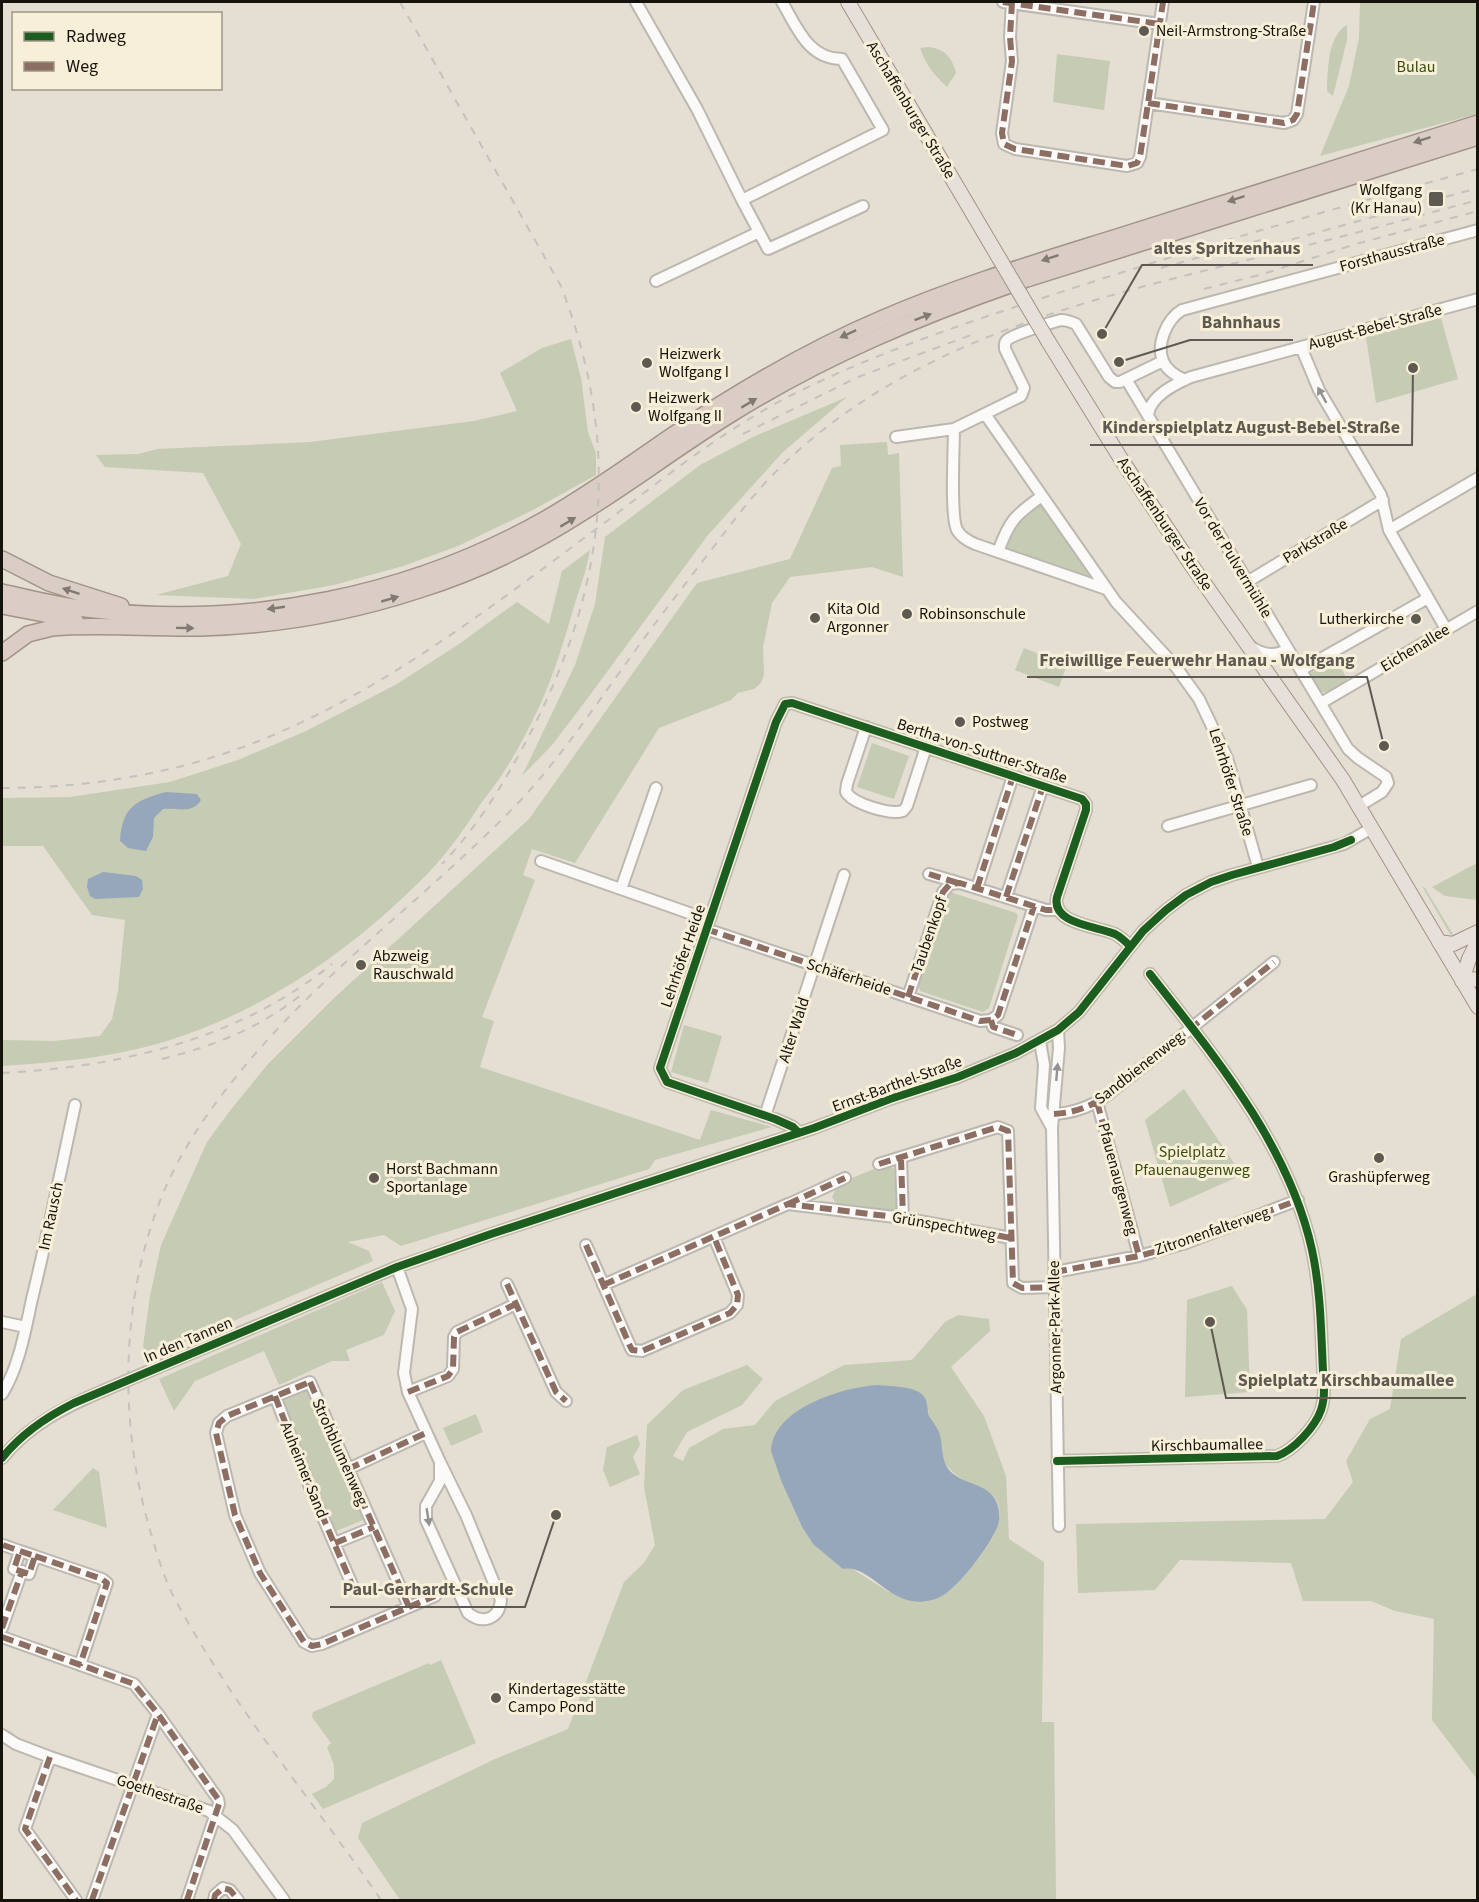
<svg xmlns="http://www.w3.org/2000/svg" width="1479" height="1902" viewBox="0 0 1479 1902" font-family="'Source Sans 3',sans-serif">
	<rect width="100%" height="100%" fill="#e4ded3"/>
	<!-- green -->
	<path fill="#c6cbb4" fill-rule="evenodd" d="M1360,2h117v112l-157,42 29,-70 10,-48z
		M1347,25v15l-14,56 -6,-5c1,-20 0,-55 20,-66z
		M928,47c17,2 24,10 28,26l-9,14c-13,-12 -21,-22 -27,-39z
		M1057,54l53,7 -6,49 -51,-8z
		M1441,318l17,61 -82,24 -10,-66z
		M571,339l10,39 7,54 8,21v22l-63,35 -75,36 -55,20 -69,19 -80,14 -98,-4 72,-19 13,-32 -38,-71 -98,-6 -9,-12 42,-1 19,-5 153,-7 164,-21 43,-10 -17,-38 42,-25z
		M847,397l-65,56 -74,82 -127,172 -29,38 -30,31 53,-111 20,-61 10,-67 95,-72 55,-29z
		M887,442l1,13 11,-2 4,124 -31,-10 -82,10 -18,26 -9,44 1,28 -3,8 -7,6 -16,4 -7,7 -72,28 -84,135 -43,-14 -9,26 12,5 -53,137 12,4 -14,46 220,73 11,-30 61,17 -117,33 -6,9 -248,77 -17,-11 -36,7 21,9 4,10 -224,96 -6,-11 7,-50 11,-51 46,-103 22,-30 39,-48 65,-65 196,-180 168,-236 93,-24 42,-91 9,-2 -1,-21z
		M1036,504h6l50,71 -1,2 -85,-28c-2,-19 17,-33 30,-45z
		M590,550c-3,18 -9,35 -15,53 -10,34 -20,69 -35,102 -11,23 -23,47 -37,68 -6,10 -14,19 -21,29 -16,24 -32,48 -52,69 -74,76 -161,138 -263,170 -56,17 -108,21 -165,25v-26l52,1 46,-5 12,-17 6,-28 7,-71 -33,-5 -49,-69h-41v-48l68,-1 100,-15 68,-22 68,-29 91,-47 62,-40 58,-42 32,22 13,-53z
		M1024,648l43,17 -8,22 -44,-17z
		M1335,659l13,21 -21,12h-8l-10,-18z
		M872,743l37,13 -15,43 -37,-12z
		M1477,863v37l-32,-4 -13,-9z
		M1422,886l3,2 29,48 -4,-2z
		M950,892l66,21 2,3 -29,92 -6,4 -63,-21 -2,-7z
		M684,1025l38,11 -14,47 -37,-11z
		M1184,1089l58,86 -72,32 -25,-87z
		M884,1165l13,5v41l-3,2 -56,-7 -6,-9 7,-14z
		M382,1282l13,29 -11,24 -38,15 4,11h-18l-53,24 -15,-34 -69,30 -21,30 -15,-32z
		M1232,1286l15,24 3,82 -65,5 2,-97z
		M1477,1294v485l-45,-59 2,-101 -39,-8 -24,-10h-68l-12,-38 -111,-3 -25,30 -77,3 -2,-69 249,-5 28,-37 -7,-21 24,-42 20,-10 11,-70z
		M958,1315l31,4 1,12 -39,36 33,49 22,60 3,63 35,23 -2,160h12l2,178h-656l-42,-62 4,-15 133,-64 73,-30 56,-147 19,-18 12,-19 -11,-58 3,-62 36,-35 64,-25 16,14 -21,26 -55,27 -14,24 10,5 6,-13 34,-19 32,-4 20,-24 69,-36 68,-5 33,-38zM878,1385l39,6 10,11v6l17,54c9,14 23,19 37,27 3,2 9,4 12,7 26,29 -32,84 -53,101l-51,-5 -76,-48 -11,-17 -20,-44z
		M310,1385l56,134 -30,12 -56,-133z
		M476,1414l7,18 -32,14 -8,-18z
		M637,1435l3,10 -7,12 7,17 -30,13 -7,-17 4,-23z
		M93,1468l6,4 8,56 -54,-18z
		M441,1660l35,83 -153,66 -11,-15 14,-7 8,-8v-14l-7,-18 4,-4 -19,-26 1,-5 116,-49 1,2z"/>
	<!-- water -->
	<path fill="#97a7bb" d="M166,792l31,2 4,6c-9,15 -24,7 -38,9l-9,9 -1,19 -7,14 -18,-3 -8,-7c2,-33 15,-41 46,-49z
		M103,872l33,4 6,4 1,9 -4,8 -44,2 -5,-3 -3,-9 1,-8z
		M878,1385c13,2 40,0 47,13 3,5 2,12 4,18 4,6 9,12 11,19 3,12 1,25 9,35 12,13 32,13 43,25 7,8 9,21 6,30 -6,19 -42,66 -60,73 -46,18 -65,-35 -95,-29l-30,-25 -11,-17 -20,-44 -11,-32c2,-43 72,-64 107,-66z"/>
	<g fill="none" stroke-linecap="round" stroke-linejoin="round">
		<defs>
			<path id="minor" d="M636,2l61,107 45,91
				M1003,2l157,22
				M1012,2l-2,35 2,24 -10,72 2,11 11,5 112,17 10,-3 3,-6 23,-155
				M1148,103l136,20 9,-3 4,-6 17,-112
				M759,232l9,17 95,-43
				M656,281l103,-49 -17,-32 141,-70 -41,-71c-34,0 -45,-32 -60,-57
				M1301,347l18,43 62,105 8,35 57,99
				M1126,379l222,370 10,9 28,19 2,6 -6,9 -23,14
				M1185,380c-9,-4 -18,-9 -22,-19 -7,-17 4,-42 19,-51l296,-80
				M985,414l131,188 60,65 23,32 28,59 31,109
				M1148,415c2,-19 27,-31 43,-38l287,-78
				M954,429c0,19 -4,87 3,101 4,7 11,11 18,14l131,45
				M896,437l58,-8 67,-33 3,-8 -19,-39c0,-4 -1,-6 2,-9 5,-5 48,-19 55,-20 5,0 9,2 14,4l33,53 6,5h5l43,-21
				M1389,530l89,-52
				M998,552c11,-31 17,-37 44,-56
				M1247,582l136,-82
				M1250,646c12,9 25,11 38,3
				M1301,670l127,-72
				M1321,703l157,-92
				M866,727l-19,57 -1,8c7,12 44,23 57,19l4,-5 19,-59
				M1168,826l143,-41
				M541,861l168,59
				M929,874l28,8
				M977,888l36,-112
				M621,889l35,-101
				M1006,897l37,-111
				M706,929l274,92 11,-1 7,-5 36,-109
				M908,997l35,-105 7,-8 10,-1 86,27h11
				M991,1020l2,7 24,8
				M1058,1030l1,18 -7,80 7,398
				M1040,1041l4,24 -3,43 11,20
				M1097,1102l42,154
				M1054,1114c19,-1 36,-7 52,-18l168,-134
				M765,1116l79,-241
				M799,1133l-6,-6 -18,-8 -108,-37 -7,-14 116,-346 9,-18 7,-1 290,96 4,5v6l-29,87c-6,27 40,29 58,37 6,3 10,7 15,12
				M901,1158l2,60
				M879,1164l119,-37 10,4 5,152 9,5 33,-1
				M789,1204l56,-26
				M586,1245l44,101 2,4 10,1 88,-38 7,-8 1,-10 -24,-58
				M397,1267l15,42 -8,64 4,19 32,70 26,53 35,85c-2,19 -18,25 -33,13l-42,-93v-14l14,-25v-19
				M1055,1272l84,-16 47,-13 112,-43
				M507,1284l49,108 10,9
				M603,1285l185,-81 115,14 108,20
				M2,1322l24,5
				M161,1366l236,-99 94,-33 323,-106 76,-29 68,-22 58,-24 42,-23 21,-18 64,-81 23,-21 20,-15 25,-13 21,-7 112,-31 28,-16
				M310,1382l99,225 -87,37 -10,2 -8,-4 -44,-69 -25,-58 -19,-82 3,-10 8,-7z
				M408,1392l40,-16 5,-7 1,-32 3,-5 59,-28
				M2,1394c17,-27 23,-63 30,-95 16,-65 29,-129 43,-194
				M275,1396l34,89 44,102
				M2,1458c28,-34 63,-51 103,-68
				M1057,1461l220,-5c17,-6 38,-29 44,-46 2,-6 3,-13 3,-20 -3,-46 -2,-94 -12,-140 -23,-105 -97,-193 -162,-276
				M348,1469l78,-36
				M335,1543l39,-16
				M3,1545l17,6
				M20,1551l15,5 -6,18 -15,-5z
				M35,1556l67,23 5,4 -27,82
				M409,1607l26,-11
				M2,1628l20,-57
				M2,1637l132,47 24,30 60,85 1,5 -32,96
				M2,1735l14,9 34,13 159,54 24,19 51,70
				M50,1757l-25,72 51,71
				M92,1900l66,-186
				M214,1900l1,-5 8,-7 7,2 8,10"/>
			<path id="major" d="M848,2l151,256
				M1048,341l73,118 71,107 151,214 135,227
				M1439,942l14,2 25,-12
				M1462,981l7,-22 9,-18
				M1462,981l16,-2"/>
			<path id="highway" d="M2,559l47,24 72,23
				M2,592c30,7 62,15 93,18 155,18 317,-15 452,-92 44,-25 85,-55 126,-83 66,-44 135,-85 208,-116 83,-36 170,-61 255,-88 114,-36 228,-72 342,-108
				M2,606l73,14
				M2,653l26,-19 24,-6c49,-4 99,1 148,0 75,-2 149,-15 219,-38 58,-18 113,-45 163,-77 50,-31 96,-66 146,-97 94,-59 194,-101 299,-137l451,-142"/>
		</defs>
		<!-- minor casing -->
		<use href="#minor" stroke="#bdb8af" stroke-width="14"/>
		<!-- major casing -->
		<use href="#major" stroke="#a39387" stroke-width="16"/>
		<!-- highway casing -->
		<use href="#highway" stroke="#a39387" stroke-width="18"/>
		<!-- minor -->
		<use href="#minor" stroke="#fbfaf8" stroke-width="10"/>
		<!-- major -->
		<use href="#major" stroke="#e7dfda" stroke-width="14"/>
		<!-- highway -->
		<use href="#highway" stroke="#d9cdc5" stroke-width="15"/>
		<!-- rail -->
		<path stroke="#c4c2bf" stroke-width="2" stroke-dasharray="8 8" stroke-linecap="butt" d="M400,2l161,284c60,157 47,294 -28,442 -25,49 -53,96 -91,136
			M1261,248l217,-60
			M1161,268l107,-30
			M1204,289l59,-15 93,-30 122,-33
			M743,434l115,-57 113,-42
			M2,788c75,0 153,-11 224,-35 137,-46 254,-138 369,-223 60,-45 120,-94 187,-130 87,-45 180,-76 273,-106 140,-46 281,-86 423,-125
			M162,1059c52,-13 98,-31 140,-65
			M2,1073c117,-6 236,-33 330,-109
			M381,1900c-68,-99 -147,-192 -205,-299 -12,-22 -19,-47 -26,-71 -30,-102 -30,-220 7,-321 19,-54 55,-104 92,-148 81,-96 185,-170 271,-260 40,-43 73,-92 107,-139 24,-34 50,-67 75,-100 21,-27 40,-54 63,-79 144,-154 360,-191 555,-241 53,-13 105,-28 158,-42"/>
		<defs>
			<path id="minor-bridge" d="M105,1390l56,-24"/>
			<path id="major-bridge" d="M999,258l49,83"/>
		</defs>
		<!-- minor-bridge casing -->
		<use href="#minor-bridge" stroke="#bdb8af" stroke-width="14" stroke-linecap="butt"/>
		<!-- major-bridge casing -->
		<use href="#major-bridge" stroke="#a39387" stroke-width="16" stroke-linecap="butt"/>
		<!-- minor-bridge -->
		<use href="#minor-bridge" stroke="#fbfaf8" stroke-width="10"/>
		<!-- major-bridge -->
		<use href="#major-bridge" stroke="#e7dfda" stroke-width="14"/>
		<!-- quiet -->
		<path stroke="#8d6e63" stroke-width="6" stroke-dasharray="12 6" stroke-linecap="butt" d="M1003,2l157,22
			M1012,2l-2,35 2,24 -10,72 2,11 11,5 112,17 10,-3 3,-6 23,-155
			M1148,103l136,20 9,-3 4,-6 17,-112
			M929,874l29,9
			M977,888l36,-112
			M1006,897l37,-111
			M706,929l274,92 11,-1 7,-5 36,-109
			M908,997l35,-105 7,-8 10,-1 86,27h11
			M991,1020l2,7 24,8
			M1097,1102l42,154
			M1054,1114c19,-1 36,-7 52,-18l168,-134
			M901,1158l2,60
			M879,1164l119,-37 10,4 5,152 9,5 33,-1
			M788,1204l57,-26
			M586,1245l44,101 2,4 10,1 88,-38 7,-8 1,-10 -24,-58
			M1055,1272l84,-16 47,-13 112,-43
			M507,1284l49,108 10,9
			M603,1285l185,-81 115,14 108,20
			M310,1382l99,225 -87,37 -10,2 -8,-4 -44,-69 -25,-58 -19,-82 3,-10 8,-7z
			M408,1392l40,-16 5,-7 1,-32 3,-5 59,-28
			M275,1396l34,89 44,102
			M348,1469l78,-36
			M335,1543l39,-16
			M3,1545l17,6
			M20,1551l15,5 -6,18 -15,-5z
			M35,1556l67,23 5,4 -27,82
			M409,1607l26,-11
			M2,1628l20,-57
			M2,1637l132,47 24,30 60,85 1,5 -32,96
			M50,1757l-25,72 51,71
			M92,1900l66,-186
			M214,1900l1,-5 8,-7 7,2 8,10"/>
		<defs>
			<path id="cycleway" d="M799,1133l-6,-6 -18,-8 -108,-37 -7,-14 116,-346 9,-18 7,-1 290,96 4,5v6l-29,87c-6,27 40,29 58,37 6,3 10,7 15,12
				M2,1458c20,-25 44,-41 72,-55l323,-136 94,-33 323,-106 76,-29 68,-22 58,-24 42,-23 21,-18 64,-81 23,-21 20,-15 25,-13 21,-7 102,-28 17,-7
				M1057,1461l220,-5c17,-6 38,-29 44,-46 2,-6 3,-13 3,-20 -3,-46 -2,-94 -12,-140 -23,-105 -97,-193 -162,-276"/>
		</defs>
		<!-- cycleway casing -->
		<use href="#cycleway" stroke="#f8efd9" stroke-width="11"/>
		<!-- cycleway -->
		<use href="#cycleway" stroke="#1b5e20" stroke-width="8"/>
	</g>
	<!-- one-way arrows -->
	<defs><path id="oneway-solid" d="M-6-.8H1V-3.2L6.5 0L1 3.2V.8H-6Z" transform="scale(1.5)"/></defs>
	<g fill="#817972">
		<use href="#oneway-solid" transform="translate(1422 140) rotate(162)"/>
		<use href="#oneway-solid" transform="translate(1236 199) rotate(162)"/>
		<use href="#oneway-solid" transform="translate(1050 258) rotate(162)"/>
		<use href="#oneway-solid" transform="translate(923 317) rotate(-21)"/>
		<use href="#oneway-solid" transform="translate(848 334) rotate(155)"/>
		<use href="#oneway-solid" transform="translate(749 403) rotate(-31)"/>
		<use href="#oneway-solid" transform="translate(568 522) rotate(-31)"/>
		<use href="#oneway-solid" transform="translate(71 591) rotate(-162)"/>
		<use href="#oneway-solid" transform="translate(390 599) rotate(-16)"/>
		<use href="#oneway-solid" transform="translate(276 608) rotate(172)"/>
		<use href="#oneway-solid" transform="translate(185 628) rotate(1)"/>
	</g>
	<g fill="#94928e">
		<use href="#oneway-solid" transform="translate(1322 395) rotate(-119)"/>
		<use href="#oneway-solid" transform="translate(1057 1072) rotate(-85)"/>
		<use href="#oneway-solid" transform="translate(428 1517) rotate(81)"/>
	</g>
	<!-- markers -->
	<g fill="#5e5a52" stroke="#f8efd9" stroke-width="2">
		<circle cx="1144" cy="31" r="6"/>
		<rect x="1428" y="191" width="16" height="16" rx="3"/>
		<circle cx="647" cy="363" r="6"/>
		<circle cx="636" cy="407" r="6"/>
		<circle cx="907" cy="614" r="6"/>
		<circle cx="815" cy="618" r="6"/>
		<circle cx="1416" cy="619" r="6"/>
		<circle cx="960" cy="722" r="6"/>
		<circle cx="361" cy="965" r="6"/>
		<circle cx="1379" cy="1158" r="6"/>
		<circle cx="374" cy="1178" r="6"/>
		<circle cx="496" cy="1698" r="6"/>
	</g>
	<g text-anchor="middle" dominant-baseline="central" stroke-width="6" stroke-linejoin="round" paint-order="stroke">
		<!-- poi labels -->
		<g font-size="16" fill="#16130c" stroke="#f8efd9" text-anchor="start">
			<text x="1156" y="31">Neil-Armstrong-Straße</text>
			<text x="1422" y="190" text-anchor="end">Wolfgang<tspan x="1422" dy="18">(Kr Hanau)</tspan></text>
			<text x="659" y="354">Heizwerk<tspan x="659" dy="18">Wolfgang I</tspan></text>
			<text x="648" y="398">Heizwerk<tspan x="648" dy="18">Wolfgang II</tspan></text>
			<text x="827" y="609">Kita Old<tspan x="827" dy="18">Argonner</tspan></text>
			<text x="919" y="614">Robinsonschule</text>
			<text x="1404" y="619" text-anchor="end">Lutherkirche</text>
			<text x="972" y="722">Postweg</text>
			<text x="373" y="956">Abzweig<tspan x="373" dy="18">Rauschwald</tspan></text>
			<text x="386" y="1169">Horst Bachmann<tspan x="386" dy="18">Sportanlage</tspan></text>
			<text x="1379" y="1177" text-anchor="middle">Grashüpferweg</text>
			<text x="508" y="1689">Kindertagesstätte<tspan x="508" dy="18">Campo Pond</tspan></text>
		</g>
		<!-- park labels -->
		<g font-size="16" fill="#3a4d0f" stroke="#f8efd9">
			<text x="1416" y="67">Bulau</text>
			<text x="1192" y="1152">Spielplatz<tspan x="1192" dy="18">Pfauenaugenweg</tspan></text>
		</g>
		<!-- street labels -->
		<g font-size="16" fill="#16130c" stroke="#f8efd9">
			<text transform="translate(911 110) rotate(59)">Aschaffenburger Straße</text>
			<text transform="translate(1392 253) rotate(-15)">Forsthausstraße</text>
			<text transform="translate(1375 327) rotate(-15)">August-Bebel-Straße</text>
			<text transform="translate(1165 524) rotate(56)">Aschaffenburger Straße</text>
			<text transform="translate(1315 541) rotate(-31)">Parkstraße</text>
			<text transform="translate(1233 558) rotate(59)">Vor der Pulvermühle</text>
			<text transform="translate(1415 648) rotate(-31)">Eichenallee</text>
			<text transform="translate(982 751) rotate(18)">Bertha-von-Suttner-Straße</text>
			<text transform="translate(1231 782) rotate(72)">Lehrhöfer Straße</text>
			<text transform="translate(929 935) rotate(-71)">Taubenkopf</text>
			<text transform="translate(683 956) rotate(-71)">Lehrhöfer Heide</text>
			<text transform="translate(849 977) rotate(18)">Schäferheide</text>
			<text transform="translate(794 1030) rotate(-72)">Alter Wald</text>
			<text transform="translate(1139 1068) rotate(-38)">Sandbienenweg</text>
			<text transform="translate(897 1084) rotate(-20)">Ernst-Barthel-Straße</text>
			<text transform="translate(1118 1179) rotate(75)">Pfauenaugenweg</text>
			<text transform="translate(51 1216) rotate(-78)">Im Rausch</text>
			<text transform="translate(944 1226) rotate(10)">Grünspechtweg</text>
			<text transform="translate(1212 1231) rotate(-19)">Zitronenfalterweg</text>
			<text transform="translate(1055 1327) rotate(-91)">Argonner-Park-Allee</text>
			<text transform="translate(188 1340) rotate(-23)">In den Tannen</text>
			<text transform="translate(1207 1445) rotate(-1)">Kirschbaumallee</text>
			<text transform="translate(340 1452) rotate(66)">Strohblumenweg</text>
			<text transform="translate(304 1470) rotate(68)">Auheimer Sand</text>
			<text transform="translate(160 1794) rotate(19)">Goethestraße</text>
		</g>
	</g>
	<!-- callouts -->
	<path fill="none" stroke="#5e5a52" stroke-width="2" d="M1102 334L1142 265H1313M1119 362L1190 340H1293M1413 368L1412 445H1090M1384 746L1367 677H1027M1210 1322L1226 1398H1466M556 1515L525 1607H330"/>
	<g fill="#5e5a52" stroke="#f8efd9" stroke-width="2">
		<circle cx="1102" cy="334" r="6"/>
		<circle cx="1119" cy="362" r="6"/>
		<circle cx="1413" cy="368" r="6"/>
		<circle cx="1384" cy="746" r="6"/>
		<circle cx="1210" cy="1322" r="6"/>
		<circle cx="556" cy="1515" r="6"/>
	</g>
	<g font-size="18" text-anchor="middle" font-weight="bold" fill="#5e5a52" stroke="#f8efd9" stroke-width="6" stroke-linejoin="round" paint-order="stroke">
		<text x="1227" y="254">altes Spritzenhaus</text>
		<text x="1241" y="328">Bahnhaus</text>
		<text x="1251" y="433">Kinderspielplatz August-Bebel-Straße</text>
		<text x="1197" y="666">Freiwillige Feuerwehr Hanau - Wolfgang</text>
		<text x="1346" y="1386">Spielplatz Kirschbaumallee</text>
		<text x="428" y="1595">Paul-Gerhardt-Schule</text>
	</g>
	<!-- border -->
	<rect width="1479" height="1902" fill="none" stroke="#16130c" stroke-width="6"/>
	<!-- legend -->
	<rect x="12" y="12" width="210" height="78" fill="#f8efd9" stroke="#9e9787" stroke-width="1.5"/>
	<rect x="24" y="32" width="30" height="9" fill="#1b5e20" stroke="#9e9787" stroke-width="1.5"/>
	<text x="66" y="42" font-size="18" fill="#16130c">Radweg</text>
	<rect x="24" y="62" width="30" height="9" fill="#8d6e63" stroke="#9e9787" stroke-width="1.5"/>
	<text x="66" y="72" font-size="18" fill="#16130c">Weg</text>
</svg>
